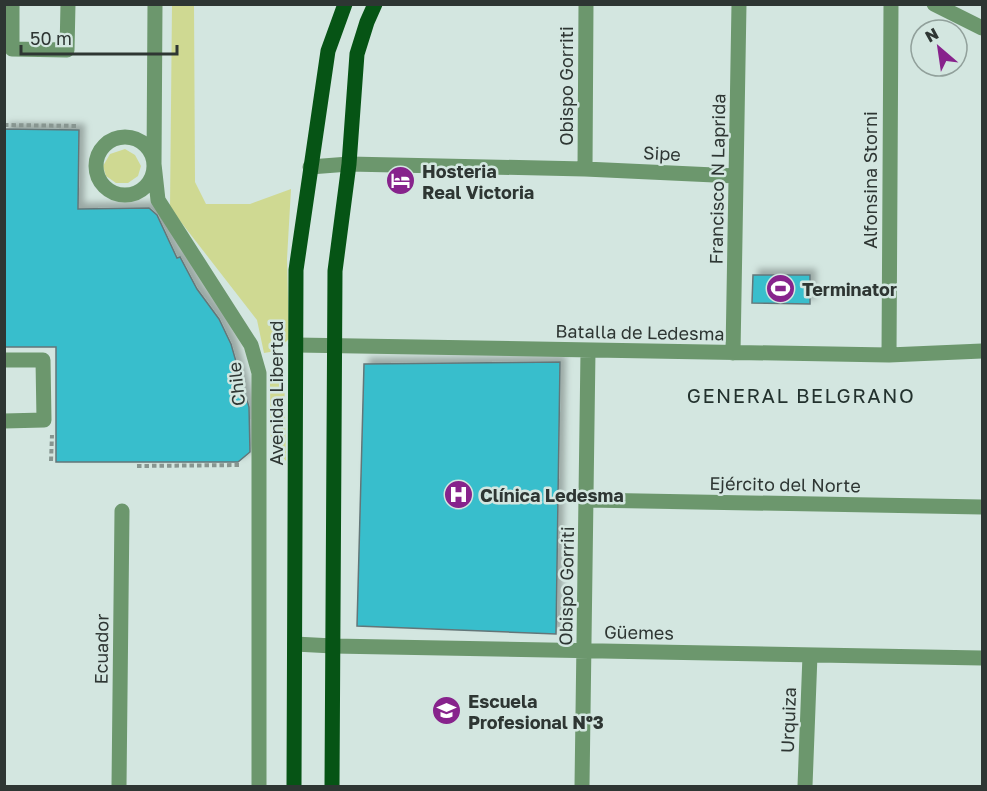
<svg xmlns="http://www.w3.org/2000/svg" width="987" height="791" viewBox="0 0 987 791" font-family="'Golos Text',sans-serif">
	<defs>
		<filter id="shadow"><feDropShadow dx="5.5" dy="-5.5" stdDeviation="3" flood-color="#0004"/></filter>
	</defs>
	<rect width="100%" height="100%" fill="#d3e6e0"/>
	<!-- green -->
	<path fill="#cfd992" d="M172,5h22l1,177 11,22h44l41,-15 -4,70 2,80 -13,12 -12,2 -7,-33 -87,-112z
		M125,149l10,6 6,11 -3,10 -10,7h-12l-10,-7 -3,-10 7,-12z
		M284,369l2,92 -15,-17 -1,-61z"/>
	<!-- building -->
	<path fill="#38becc" stroke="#647678" stroke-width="1.5" filter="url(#shadow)" d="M4,129l75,1 -1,79 71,-1 8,7 20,43 3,-1 17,32 22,30 12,25 18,63 1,45 -12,10h-182v-115h-52z
		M753,275h57v29l-58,-1z
		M560,362l-4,272 -199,-8 7,-262z"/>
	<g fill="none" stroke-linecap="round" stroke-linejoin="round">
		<!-- path -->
		<path stroke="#879590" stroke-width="4" stroke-dasharray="4.5 3" stroke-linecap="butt" d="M4,125l75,1
			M51,461l1,-26
			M137,466l104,-1"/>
		<!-- minor -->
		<path stroke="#6c976d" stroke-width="15" d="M12,4v45l55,1 1,-46
			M155,4l-1,160 4,36 93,145 8,28v413
			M934,4l48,24
			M96 166a29 29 0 1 1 58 0a29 29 0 1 1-58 0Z
			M310,167l39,-3 236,5 151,7
			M585,169l1,-165
			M296,345l593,10 93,-4
			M733,353l6,-349
			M889,355l2,-351
			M4,360h39l1,60 -40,1
			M587,500l395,7
			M295,644l38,2 649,12
			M119,786l3,-275
			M582,786l6,-435
			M805,786l5,-131"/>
		<!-- major -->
		<path stroke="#065415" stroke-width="15" d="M294,786l2,-516 32,-219 17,-47
			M332,786l3,-515 14,-107 8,-110 10,-32 8,-18"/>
	</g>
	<!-- icons -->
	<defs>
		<symbol id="hotel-disc" viewBox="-11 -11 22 22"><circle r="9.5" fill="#87238c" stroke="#d3e6e0"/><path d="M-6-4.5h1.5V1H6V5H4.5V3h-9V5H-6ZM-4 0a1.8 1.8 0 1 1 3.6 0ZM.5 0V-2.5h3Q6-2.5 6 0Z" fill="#fff"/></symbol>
		<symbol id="stadium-disc" viewBox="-11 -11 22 22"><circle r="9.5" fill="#87238c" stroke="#d3e6e0"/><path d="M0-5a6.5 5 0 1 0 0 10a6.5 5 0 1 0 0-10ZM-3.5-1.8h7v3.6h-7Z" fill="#fff"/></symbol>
		<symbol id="hospital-disc" viewBox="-11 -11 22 22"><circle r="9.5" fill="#87238c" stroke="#d3e6e0"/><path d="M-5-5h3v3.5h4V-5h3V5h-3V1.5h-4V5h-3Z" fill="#fff"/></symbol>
		<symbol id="school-disc" viewBox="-11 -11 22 22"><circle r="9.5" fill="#87238c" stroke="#d3e6e0"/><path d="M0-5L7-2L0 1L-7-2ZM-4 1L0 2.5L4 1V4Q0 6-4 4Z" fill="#fff"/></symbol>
	</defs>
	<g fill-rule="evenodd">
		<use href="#hotel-disc" x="384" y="164" width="33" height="33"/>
		<use href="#stadium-disc" x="764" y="272" width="33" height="33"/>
		<use href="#hospital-disc" x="442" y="478" width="33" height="33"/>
		<use href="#school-disc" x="430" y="694" width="33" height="33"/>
	</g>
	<g text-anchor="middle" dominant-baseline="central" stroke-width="5" stroke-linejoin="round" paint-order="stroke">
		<!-- street labels -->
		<g font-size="18" fill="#2e3633" stroke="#d3e6e0">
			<text transform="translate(566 86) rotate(-90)">Obispo Gorriti</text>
			<text transform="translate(662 153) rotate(3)">Sipe</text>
			<text transform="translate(717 179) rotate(-89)">Francisco N Laprida</text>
			<text transform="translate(870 180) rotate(-90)">Alfonsina Storni</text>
			<text transform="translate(640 332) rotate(1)">Batalla de Ledesma</text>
			<text transform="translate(236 384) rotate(-96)">Chile</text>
			<text transform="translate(276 393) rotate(-90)">Avenida Libertad</text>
			<text transform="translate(785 484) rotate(1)">Ejército del Norte</text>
			<text transform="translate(566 586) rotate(-89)">Obispo Gorriti</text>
			<text transform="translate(639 632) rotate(1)">Güemes</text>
			<text transform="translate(101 649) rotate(-89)">Ecuador</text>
			<text transform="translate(788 720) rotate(-88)">Urquiza</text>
		</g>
		<!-- poi labels -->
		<g font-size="18" font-weight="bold" fill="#2e3633" stroke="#d3e6e0" text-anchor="start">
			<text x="422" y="171">Hosteria<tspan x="422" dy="21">Real Victoria</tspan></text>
			<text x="802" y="289">Terminator</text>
			<text x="480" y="495">Clínica Ledesma</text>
			<text x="468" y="701">Escuela<tspan x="468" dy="21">Profesional Nº3</tspan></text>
		</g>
		<!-- neighbourhood labels -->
		<g font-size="20" letter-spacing="1.5" fill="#23322e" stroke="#d3e6e0">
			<text x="801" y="395">GENERAL BELGRANO</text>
		</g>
	</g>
	<!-- border -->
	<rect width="987" height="791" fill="none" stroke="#2e3633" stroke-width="12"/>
	<!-- north arrow -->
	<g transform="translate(939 48) rotate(331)"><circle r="28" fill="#d3e6e0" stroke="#91a09b" stroke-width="1.5"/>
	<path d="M0-4.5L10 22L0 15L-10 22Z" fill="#87238c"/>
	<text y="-9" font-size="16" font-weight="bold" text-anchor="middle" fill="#2e3633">N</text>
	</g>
	<!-- scale -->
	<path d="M21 45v9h156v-9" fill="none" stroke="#2e3633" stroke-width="3"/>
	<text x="30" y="45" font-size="18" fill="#2e3633" stroke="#d3e6e0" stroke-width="4.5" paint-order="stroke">50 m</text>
</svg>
